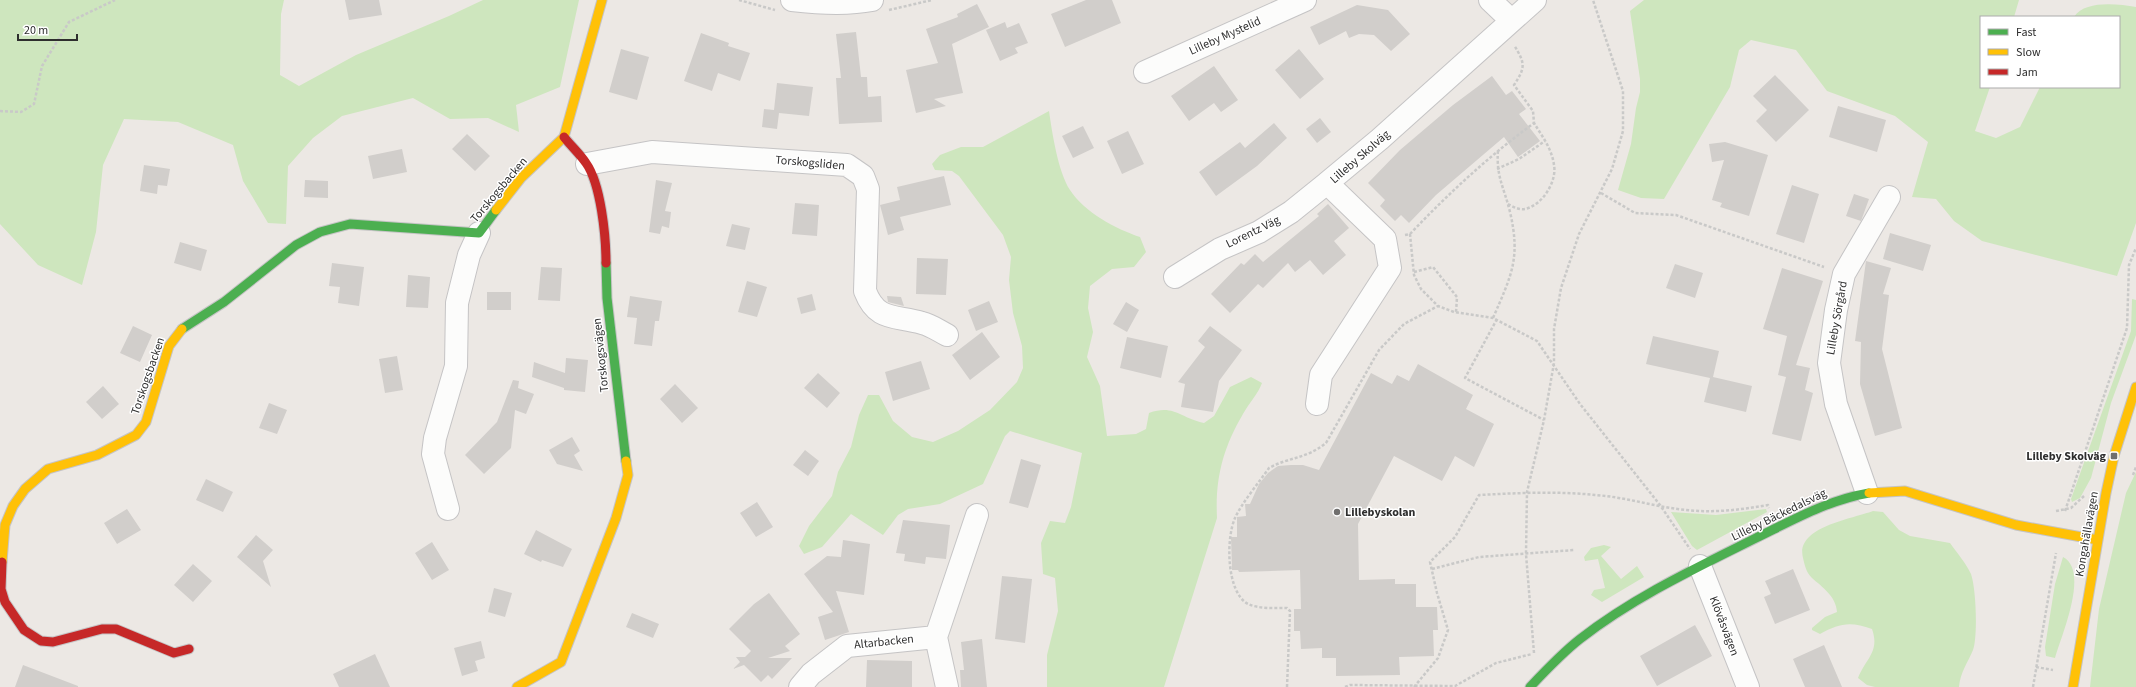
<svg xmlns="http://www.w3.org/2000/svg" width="2136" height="687" viewBox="0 0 2136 687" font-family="'Source Sans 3',sans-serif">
	<rect width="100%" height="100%" fill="#ece8e4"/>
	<!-- green -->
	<path fill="#cee6be" d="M0,0h284l-3,14 -1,61 19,11 57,-31 93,-39 34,-16h96l-19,87 -44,18 3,27 -31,-14 -38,1 -37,-21 -71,18 -29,22 -25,28 -2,58 -18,-1 -25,-42 -10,-36 -55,-23 -54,-3 -21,46 -7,67 -14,53 -44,-20 -38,-41z
		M1644,0h375l-5,17h-33v70h9l-15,44 21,7 24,-11 20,-40h79v-70h-45c11,-17 43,-13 62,-10v216l-19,53 -135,-35 -28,-20 -18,-22 -24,-2 16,-55 -33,-26 -68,-25 -31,-41 -45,-10 -12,10 -9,37 -66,112 -23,-1 -23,-8 13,-46 5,-36 4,-16v-13l-10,-68z
		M1049,111c3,21 9,61 21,79 14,22 46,39 70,47l6,15 -12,15 -22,2 -22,17 -2,22 5,24 -6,25 13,29 7,50 29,-2 10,-5 3,-16c25,-9 31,5 55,10l10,-7 16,-29 21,-10 11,6c-4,11 -13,20 -19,31 -20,34 -28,64 -26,104l-53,169h-117v-32l11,-44 -3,-33 -12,-4 -2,-31 9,-22 15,2 6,-16 11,-54 -72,-22 -5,5 -22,48 -43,20 -32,5 -10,6 -15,20 -32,-21 -29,33 -18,7 -5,-8 10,-20 23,-30 6,-24 13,-25 8,-32 9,-20h11l14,26 19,16 21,5 25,-11 32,-21 27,-28 6,-14 -1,-22 -9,-33 -4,-33 2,-23 -8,-22 -44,-59 -7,-5 -17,-1 -3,-6 8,-9 21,-8h22z
		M2132,299l4,1v35l-25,68 -20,75 -11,20 -8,4 -1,-3 60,-168z
		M2136,472v215h-46l9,-78 27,-116z
		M1766,509l1,3 -70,38 -5,-4 -21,-34 45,3z
		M1873,511l10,1 16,18 11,6 40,7c7,10 16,20 21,31 5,14 7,62 2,76 -5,12 -13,23 -14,37h-84l-8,-2 -9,-7c8,-20 22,-26 14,-49 -21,-8 -33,-6 -52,5l-8,-4v-2l13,-11 12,-5c-1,-16 -15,-25 -25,-34 -6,-6 -7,-12 -9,-20 -8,-31 49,-39 70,-47z
		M1604,545l7,2 -10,9 20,23 16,-13 7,11 -42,25 -11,-7 3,-5 11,-2 -7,-29 -13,2 -1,-4 7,-9z
		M2063,557c27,14 -2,79 -8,101l-9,-2 -1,-9 10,-63z"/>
	<!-- building -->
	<path fill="#d1cecb" d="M345,0h34l3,15 -33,5z
		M1086,0h26l9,23 -56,24 -14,-33z
		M977,4l12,23 -37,17 11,49 -29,6 12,7 -30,7 -10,-43 32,-7 -12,-34 32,-12 -1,-3z
		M1357,5l31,5 22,24 -19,17 -17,-16 -15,-1 -10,4 -3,-7 -27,14 -9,-18z
		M1005,22l2,6 12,-5 9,20 -13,5 3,5 -18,8 -14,-31z
		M856,32l5,45h6l1,20 13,-1 1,26 -43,2 -3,-46h5l-5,-44z
		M701,33l28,10 -1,3 22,7 -10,28 -22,-8 -6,18 -28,-10z
		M621,49l28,8 -12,43 -28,-8z
		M1299,49l25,30 -24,20 -25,-29z
		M1214,66l24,34 -17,12 -7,-9 -25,18 -18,-25z
		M1775,75l34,35 -33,32 -20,-21 11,-11 -14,-14z
		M1492,76l14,19 6,-4 14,18 -7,5 21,27 -22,16 -14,-20 -68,58 -27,28 -8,-8 -6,6 -15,-15 5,-6 -17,-17 32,-33 53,-45z
		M777,83l36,4 -4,29 -30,-3 -2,16 -15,-2 2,-18 10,1z
		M1838,106l48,14 -9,32 -48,-15z
		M1320,118l11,14 -14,11 -11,-14z
		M1274,123l13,15 -30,28 -41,30 -17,-24 41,-30 5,6z
		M1083,126l11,22 -21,10 -11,-22z
		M1128,131l16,33 -22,10 -15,-33z
		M467,134l23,22 -15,15 -23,-22z
		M1725,142l43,13 -19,61 -29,-9 2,-4 -10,-3 12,-40 -12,2 -3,-18z
		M402,149l5,23 -34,7 -5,-23z
		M144,165l26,4 -3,17 -9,-1 -1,9 -17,-3z
		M944,176l7,29 -51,12 4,13 -16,5 -8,-30 20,-5 -3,-13z
		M305,180l23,1v17l-24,-1z
		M656,180l16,3 -7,28 6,1 -2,16 -7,-2 -2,8 -11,-2z
		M1792,185l27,9 -15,49 -28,-9z
		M1854,194l15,5 -8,22 -15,-5z
		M795,203l24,2 -2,31 -25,-2z
		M1328,204l21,24 -15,13 12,14 -23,20 -13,-15 -15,12 -7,-9 -25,25 -5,-4 -28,29 -19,-19 30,-31 3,2 11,-11 8,8 56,-46 -2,-2z
		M732,224l18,4 -5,22 -19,-4z
		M1890,233l41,12 -8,26 -40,-12z
		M180,242l27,8 -6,21 -27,-8z
		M917,258l31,1 -2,36 -30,-1z
		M1866,261l25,7 -8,26 6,1 -7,54 20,79 -27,8 -15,-52 1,-42 -6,-1z
		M332,263l32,4 -5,39 -21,-3 2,-16 -11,-1z
		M1675,264l28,9 -8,25 -29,-10z
		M541,267l21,1 -2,33 -22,-1z
		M1782,268l41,13 -27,84 14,3 -5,22 8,3 -12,48 -29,-7 14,-57 -8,-2 9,-39 -24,-7z
		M408,275l22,2 -2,31 -22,-1z
		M747,281l20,6 -10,30 -19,-5z
		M487,292h24v18h-24z
		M812,294l4,16 -15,4 -4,-16z
		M630,296l32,5 -3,20h-4l-3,25 -18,-2 3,-26 -10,-1z
		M887,296l14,1 3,9 -16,-4z
		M989,301l9,21 -22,9 -8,-21z
		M1126,302l13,8 -12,22 -14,-8z
		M133,326l19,9 -12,27 -20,-9z
		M1210,326l32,24 -23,31 -6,31 -32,-5 4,-23 -7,-2 27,-35 -7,-6z
		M982,332l18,25 -30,23 -18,-25z
		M1653,336l66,15 -6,26 39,9 -6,26 -42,-10 6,-24 -64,-14z
		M1127,337l41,9 -7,32 -41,-10z
		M397,356l6,34 -18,3 -6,-34z
		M566,358l22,2 -3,32 -21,-2v-2l-32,-11 2,-15 31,11z
		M921,361l9,28 -37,12 -8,-29z
		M1418,364l55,31 -7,14 28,15 -20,43 -19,-11 -13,25 -48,-25 -36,68 1,56 36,-1v5h21v23h21l1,23h-5l1,26 -35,1 1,18 -64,1v-18h-14v-10l-21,1 -1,-18h-6v-22h7l-1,-39 -61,2 -1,-2h-6l-1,-33h6v-20l9,-1 -1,-12h5l9,-20 9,-11 10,-7 13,-1h12l16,5 52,-97 21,11 5,-9 12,6z
		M818,373l22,20 -13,15 -23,-20z
		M513,380l6,1 -1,7 16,6 -8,20 -11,-4 -4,38 -27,26 -19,-19 32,-33z
		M675,384l23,24 -16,15 -22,-24z
		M103,386l16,18 -17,15 -16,-17z
		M269,403l18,7 -10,24 -18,-6z
		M572,437l8,14 -6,4 9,16 -26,-7 -8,-14z
		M805,450l14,11 -11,15 -15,-11z
		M1021,459l20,6 -13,43 -19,-5z
		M206,479l27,13 -10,20 -27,-12z
		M757,502l16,25 -17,10 -16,-24z
		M127,509l14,21 -24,14 -13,-21z
		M903,520l47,5 -4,34 -20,-2 -1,7 -21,-3 1,-7 -9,-1z
		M536,530l36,19 -9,18 -21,-7 -1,2 -17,-8z
		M256,535l17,15 -10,11 8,26 -34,-30z
		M843,540l27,4 -6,51 -28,-4 13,41 -24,8 -7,-23 15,-5 -29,-38 23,-18 14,1z
		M432,542l17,28 -17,10 -17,-27z
		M193,564l19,17 -19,21 -19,-17z
		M1793,569l17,41 -35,14 -11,-27 7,-3 -6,-13z
		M1002,576l30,3 -7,64 -30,-4z
		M494,588l18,5 -7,24 -17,-5z
		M769,593l31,41 -15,12 5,5 -22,7h24l-20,21 -4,-4 -7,7 -17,-17 -11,4 7,-7 -4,-5h9l6,-6 -22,-22 25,-25z
		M632,613l27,11 -6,14 -27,-11z
		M1695,625l17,31 -55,30 -17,-30z
		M982,639l5,48h-26l-1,-17h4l-3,-28z
		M481,641l4,17 -10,3 3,10 -16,5 -8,-28z
		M1824,645l18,42h-37l-12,-28z
		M375,654l15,33h-51l-6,-13z
		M867,660l45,1v26h-46z
		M23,665l55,21v1h-63z"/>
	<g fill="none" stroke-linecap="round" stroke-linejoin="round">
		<defs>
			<path id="street" d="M792,0c26,3 54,5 80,0
				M1490,0l21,20
				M1145,72l160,-72
				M587,164l65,-12 195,13 16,11 5,13 -3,102c12,31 30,24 57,32 9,2 17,8 25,12
				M1175,277l45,-28 39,-17 32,-20 36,-29
				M1317,404l4,-29 69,-107 -5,-29 -58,-56 53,-44 155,-139
				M1867,493l-31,-89 -7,-41 7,-53 8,-36 45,-77
				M448,509l-15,-55 2,-16 21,-72 1,-63 12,-48 10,-22
				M1700,566l48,121
				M800,687l11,-13 36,-28 89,-9
				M947,687l-11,-50 41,-122"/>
			<path id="fast" d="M606,263l1,35 19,163
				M182,329l42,-27 72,-57 24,-13 30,-8 129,9 17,-23
				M1530,687c16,-17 32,-34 50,-48 54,-42 116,-71 176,-101 37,-18 72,-38 113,-45"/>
			<path id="slow" d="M496,210l25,-32 43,-41 38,-137
				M1869,493l36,-2 111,34 82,15
				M2,562l3,-37 8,-19 12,-17 23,-20 49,-14 39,-20 10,-13 23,-76 13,-17
				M517,687l44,-25 55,-144 12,-43 -2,-14
				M2073,687l33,-194 8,-37 22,-69"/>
			<path id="jam" d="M564,137c7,9 16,17 22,26 15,21 20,74 20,100
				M2,562l-1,27 4,13 19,28 17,11 12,1 49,-13h14l58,24 15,-4"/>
		</defs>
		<!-- street casing -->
		<use href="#street" stroke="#c5c4c5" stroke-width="24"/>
		<!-- fast casing -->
		<use href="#fast" stroke="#c5c4c5" stroke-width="11"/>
		<!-- slow casing -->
		<use href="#slow" stroke="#c5c4c5" stroke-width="11"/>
		<!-- jam casing -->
		<use href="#jam" stroke="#c5c4c5" stroke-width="11"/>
		<!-- path -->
		<path stroke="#c9c9c8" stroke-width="2.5" stroke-dasharray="3 2" stroke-linecap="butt" d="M739,0l36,10
			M889,10l43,-10
			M0,111l21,1 13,-8 8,-38 27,-44 46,-22
			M1497,169l22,-10 26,-18
			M1601,193l34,20 41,2 148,52
			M1508,204c5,3 11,6 17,5 18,-4 32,-28 29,-44 -2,-16 -12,-29 -20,-42
			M1410,234c39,-41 79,-78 124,-111l-1,-12 -19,-26c12,-18 11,-22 0,-40
			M1405,235l5,-1 4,41 7,14 17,17 16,6 39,6 44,23 43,63 80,101 30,44
			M1414,272l19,-5 24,30 -1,16
			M1493,318c18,-42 28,-59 17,-106 -6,-25 -14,-35 -12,-62
			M1497,319l-32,59 79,42
			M2133,475l3,-8
			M2056,511l15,-3 13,-12
			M2065,511l62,-183 2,-63 7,-17
			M1432,569l47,-12 95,-7
			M1534,653l-8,-99 1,-62 17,-72 10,-57v-34l7,-41 18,-54 33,-65 11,-38v-40l-30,-91
			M2036,667l17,3
			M1287,687l3,-76 -3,-3c-12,0 -28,1 -39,-4 -22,-12 -22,-66 -13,-86 6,-14 25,-37 34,-50 20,-11 37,-9 57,-25l53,-93 25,-26 34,-18
			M1345,687l5,-2 105,1 41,-23 36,-9
			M1414,687l24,-29 10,-28 -11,-37 -7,-31 25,-25 24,-42c39,-2 78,-4 116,0 31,2 60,12 91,15 27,3 54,0 82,-5l1,3
			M2033,687l23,-134"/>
		<!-- street -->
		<use href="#street" stroke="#fcfcfb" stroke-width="22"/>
		<!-- fast -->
		<use href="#fast" stroke="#4caf50" stroke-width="9"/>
		<!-- slow -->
		<use href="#slow" stroke="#ffc107" stroke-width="9"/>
		<!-- jam -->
		<use href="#jam" stroke="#c62828" stroke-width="9"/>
	</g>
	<!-- markers -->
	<g fill="#706f6e" stroke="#fff" stroke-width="1.5">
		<rect x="2110" y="452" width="8" height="8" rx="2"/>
		<circle cx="1337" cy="512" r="4"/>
	</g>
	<g text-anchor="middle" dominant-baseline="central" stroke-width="3" stroke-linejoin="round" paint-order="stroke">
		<!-- street labels -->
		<g font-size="12" fill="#2e2e2e" stroke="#fff">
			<text transform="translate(1225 36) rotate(-24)">Lilleby Mystelid</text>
			<text transform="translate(1360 157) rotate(-41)">Lilleby Skolväg</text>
			<text transform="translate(810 163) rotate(5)">Torskogsliden</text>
			<text transform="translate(499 190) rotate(-50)">Torskogsbacken</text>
			<text transform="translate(1253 232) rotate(-26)">Lorentz Väg</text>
			<text transform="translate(1837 318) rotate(-80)">Lilleby Sörgård</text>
			<text transform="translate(601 355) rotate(-96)">Torskogsvägen</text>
			<text transform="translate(148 376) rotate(-71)">Torskogsbacken</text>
			<text transform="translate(1779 515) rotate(-26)">Lilleby Bäckedalsväg</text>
			<text transform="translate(2087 534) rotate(-80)">Kongahällavägen</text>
			<text transform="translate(1724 626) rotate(69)">Klövåsvägen</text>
			<text transform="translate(884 642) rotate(-6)">Altarbacken</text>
		</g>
		<!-- poi labels -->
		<g font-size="12" font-weight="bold" fill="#2e2e2e" stroke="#fff" text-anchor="end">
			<text x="2106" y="456">Lilleby Skolväg</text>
			<text x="1345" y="512" text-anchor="start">Lillebyskolan</text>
		</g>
	</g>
	<!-- legend -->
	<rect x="1980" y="16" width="140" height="72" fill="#ffffff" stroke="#ababab"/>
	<rect x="1988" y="29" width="20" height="6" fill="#4caf50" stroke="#ababab"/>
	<text x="2016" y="36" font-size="12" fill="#2e2e2e">Fast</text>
	<rect x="1988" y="49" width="20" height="6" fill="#ffc107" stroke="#ababab"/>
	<text x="2016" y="56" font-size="12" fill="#2e2e2e">Slow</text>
	<rect x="1988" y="69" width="20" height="6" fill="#c62828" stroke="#ababab"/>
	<text x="2016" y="76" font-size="12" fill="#2e2e2e">Jam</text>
	<!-- scale -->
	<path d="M18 34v6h59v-6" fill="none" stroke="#2e2e2e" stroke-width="2"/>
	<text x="24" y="34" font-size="12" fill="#2e2e2e" stroke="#ffffff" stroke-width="3" paint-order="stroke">20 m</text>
</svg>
